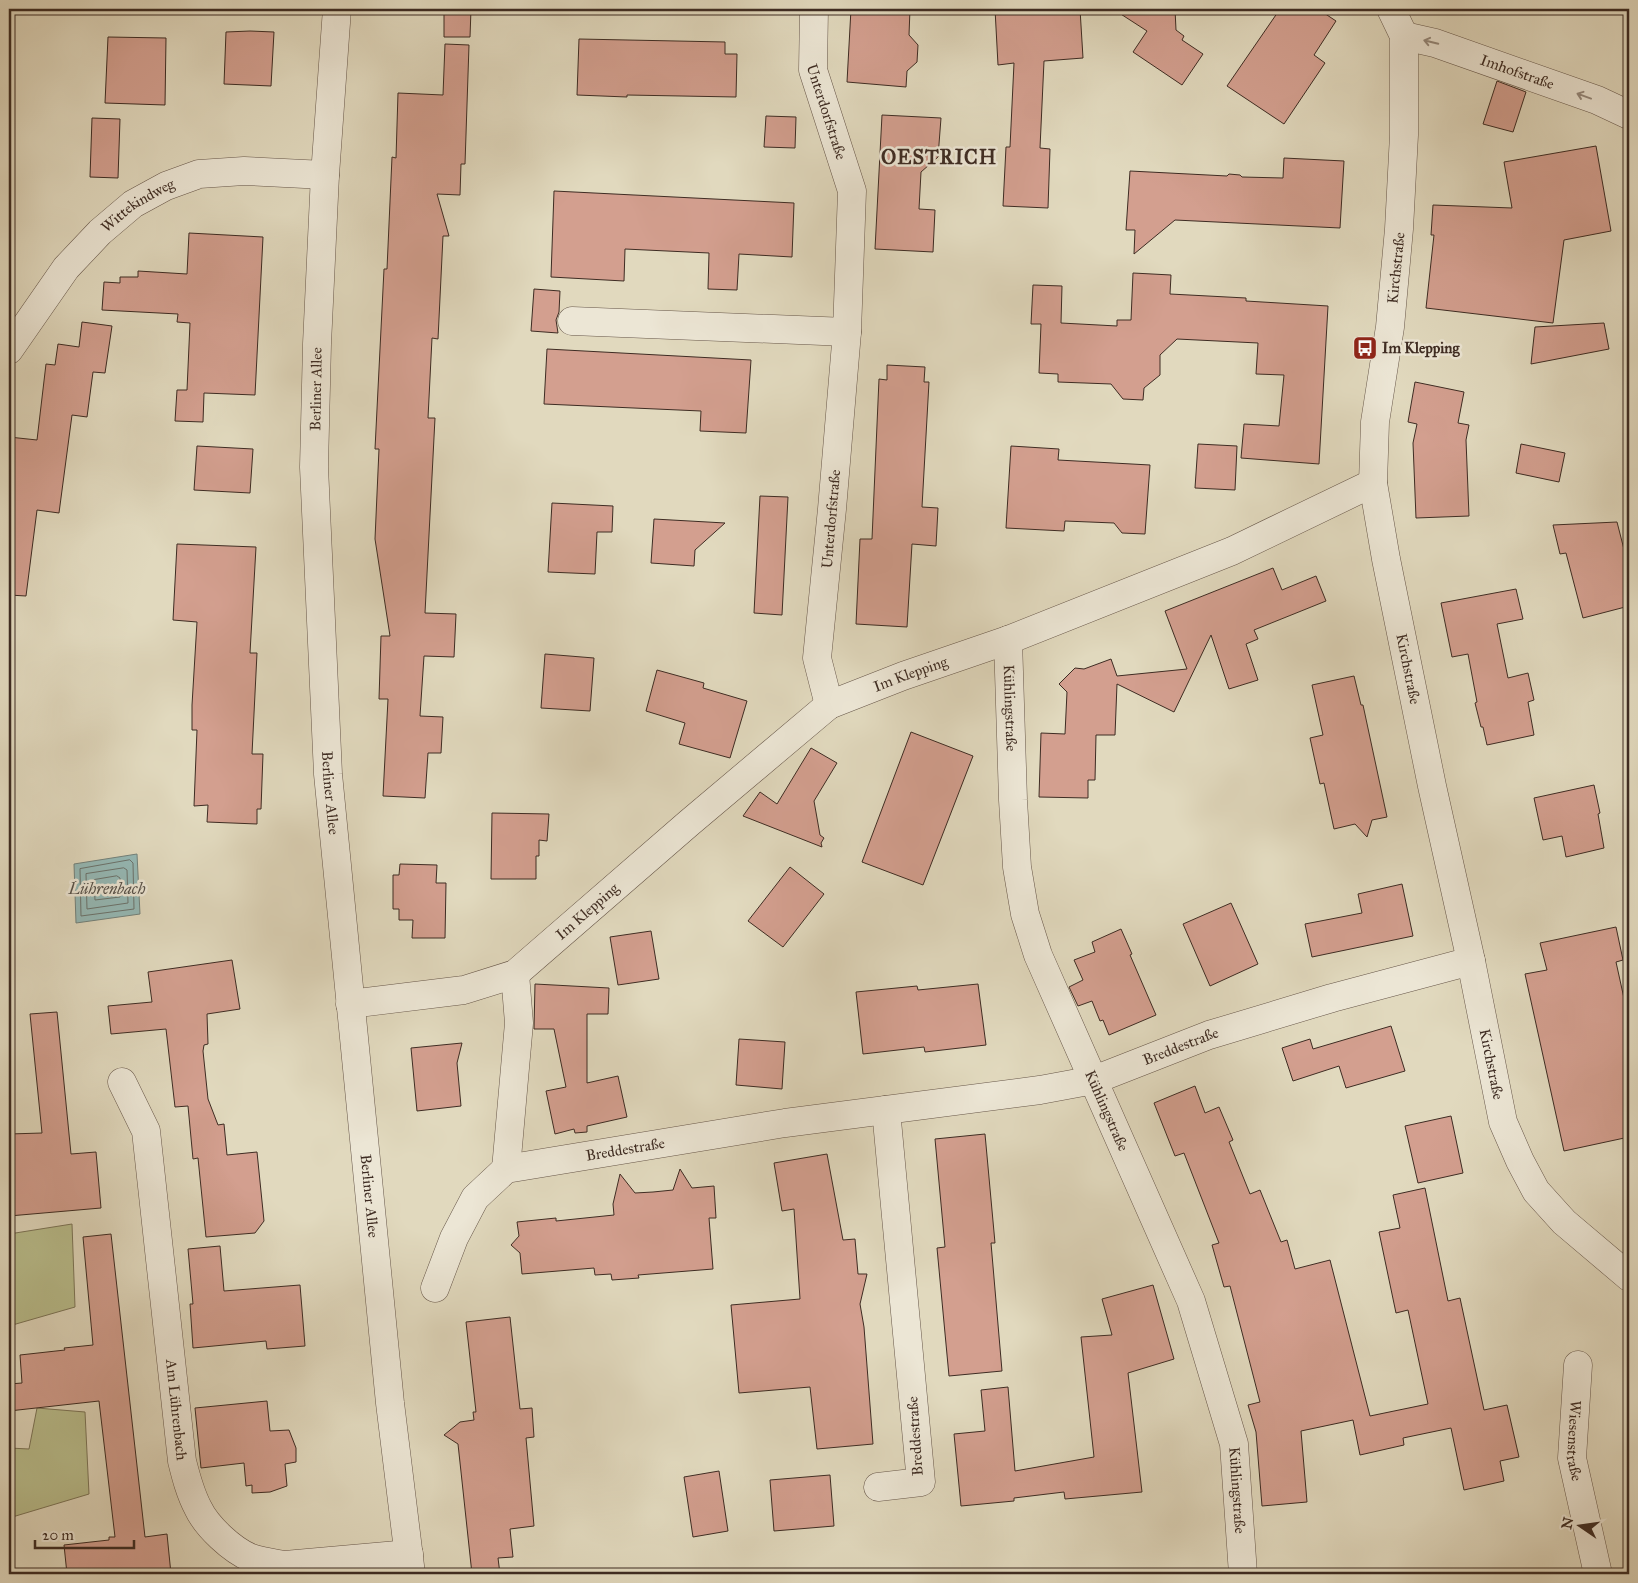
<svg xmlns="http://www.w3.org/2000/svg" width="1638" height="1583" viewBox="0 0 1638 1583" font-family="'IM FELL Great Primer',serif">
	<rect width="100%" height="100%" fill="#e1d9be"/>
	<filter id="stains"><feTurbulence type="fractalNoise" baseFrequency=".004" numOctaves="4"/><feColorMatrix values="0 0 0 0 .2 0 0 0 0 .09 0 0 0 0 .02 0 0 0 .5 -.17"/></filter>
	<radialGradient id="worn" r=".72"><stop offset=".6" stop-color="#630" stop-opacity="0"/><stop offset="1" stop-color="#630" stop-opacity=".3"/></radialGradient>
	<!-- green -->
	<path fill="#b9be8d" stroke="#7c7558" d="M72,1224l3,83 -66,19v-92z
		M37,1408l48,4 4,82 -80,24v-70l20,1z"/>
	<!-- water -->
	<path fill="#95b9b6" stroke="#72817b" d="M137,854l3,60 -64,9 -2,-59z"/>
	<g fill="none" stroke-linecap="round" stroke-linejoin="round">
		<!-- shore -->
		<path stroke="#6a726c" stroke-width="1" d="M130,860l3,3 1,46 -53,7 -1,-47z
			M124,868l3,2 1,33 -41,6 -1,-35z
			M117,876l3,2v19l-25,3 -1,-20z"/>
	</g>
	<!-- building -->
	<path fill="#d39f8f" stroke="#3e2c23" d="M444,9h27l-1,28h-26z
		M851,9h59l-1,26 9,10 -1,17 -10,9 -1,16 -59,-5z
		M995,9h85l3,49 -39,3 -4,87 10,1 -2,59 -45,-2 3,-59h4l4,-84 -16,2z
		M1113,9h62l1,21 8,6 -2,4 21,14 -21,31 -49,-33 14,-21z
		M1280,9h38l18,12 -22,34 11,8 -41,61 -57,-38z
		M250,31l24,1 -3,54 -47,-2 2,-52z
		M108,37l58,1 -1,67 -60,-2z
		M579,39l146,3v12h12l-1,43 -109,-2v2l-50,-2z
		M445,44l24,1 -4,119h-4l-1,31 -23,-1 12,42h-6l-5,103 -6,-1 -4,80h7l-10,195 31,1 -2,43 -30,-1 -4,60 23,1 -2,36h-13l-3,45 -42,-2 5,-97h-9l2,-63h9l-15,-97 4,-90h-4l9,-180h3l5,-112 4,1 2,-65 45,2z
		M1497,81l29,11 -13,40 -30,-8z
		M882,115l59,3 -3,39 -17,15 -2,37 16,1 -2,42 -58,-3z
		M766,116l30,1 -1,31 -31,-1z
		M92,118l28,1 -2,59 -28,-1z
		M1596,146l15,85 -47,9 -11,83 -127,-15 8,-73h-3l2,-30 79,3 -8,-46z
		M1284,158l60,3 -4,67 -165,-8 -41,34 1,-24h-9l4,-59 97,5 2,-2 11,1 2,2 41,1z
		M554,191l240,12 -2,54 -53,-3 -2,36 -29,-1 1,-36 -84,-4 -1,32 -73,-4z
		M189,233l74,4 -8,158 -51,-2 -1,29 -28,-1 2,-31h10l3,-67 -13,-1 1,-8 -76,-4 2,-28 16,1v-6h18v-6l49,3z
		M1133,273l38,2 -1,19 76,4v3l82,5 -9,158 -78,-6 3,-34 35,2 5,-51 -28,-1 2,-31 -81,-4 -17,16v20l-16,13 -1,12 -20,-1 -12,-15 -53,-2v-8l-19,-1 2,-49h-10l2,-39 29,1 -1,37 56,3v-6h14z
		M534,289l26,2 -1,21 -3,8 2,13 -27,-2z
		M82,322l30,4 -7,47 -12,-1 -6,45 -15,-2 -13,98 -22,-3 -11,86 -17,-1v-158l28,3 9,-76 9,1 3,-21 21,3z
		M1604,323l5,26 -78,15 4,-37z
		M547,349l204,11 -5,73 -46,-2 1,-20 -157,-7z
		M887,365l38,2 -1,15h5l-7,125 16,1 -2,38 -24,-2 -5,83 -51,-3 4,-85h12l7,-160 8,1z
		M1415,382l49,10 -6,31 11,2 -3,15 3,76 -53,2 -3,-75 4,-19 -9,-2z
		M1198,444l39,2 -2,44 -40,-2z
		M1521,444l44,9 -6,29 -43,-9z
		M197,446l56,3 -3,44 -56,-3z
		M1011,446l48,3 -1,11 92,5 -5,69 -23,-1 -8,-10 -49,-2 -1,10 -58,-3z
		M760,496l28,1 -6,118 -28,-2z
		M552,503l61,3 -1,26h-15l-2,42 -47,-2z
		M654,519l71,4 -30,27 -1,16 -43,-3z
		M1617,522l12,47v37l-46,12 -17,-65 -6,1 -7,-29z
		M177,544l79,3 -6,106h7l-5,101h11l-2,55h-4v15l-50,-2 1,-17 -14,1 3,-76h-5v-25l5,-83 -24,-2z
		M1273,568l9,22 34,-14 10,25 -72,29 4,9 -12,5 12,36 -29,9 -18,-54 -37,77 -57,-28 -2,51h-19l-1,45h-7v18l-49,-1 2,-64 24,1 2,-42 -8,-8 16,-16 9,1 27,-10 6,17 70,-7 -22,-58z
		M1516,589l7,30 -26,5 11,54 20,-5 6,27 -6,2 6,33 -47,10 -4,-18h-2l-6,-24 2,-1 -9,-48 -16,3 -11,-54z
		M545,654l49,4 -4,53 -49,-3z
		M657,670l47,13 -1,5 44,13 -17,57 -51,-14 6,-21 -39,-12z
		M1354,676l7,29h2l24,112 -15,3 -5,17 -12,-13 -21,5 -10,-46 -4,1 -10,-46 13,-3 -11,-50z
		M911,732l62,24 -50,129 -61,-23z
		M811,748l26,15 -23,38 6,34 4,3 -3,5 1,4 -79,-31 17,-24 17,12z
		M1594,785l6,28 -2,1 6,34 -38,9 -4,-21 -19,4 -9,-42z
		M492,813l57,1 -2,27 -8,-1v16h-3v23h-45z
		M400,864l37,1 -1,18h10l-1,55h-33l1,-18h-14v-11h-6v-34h6z
		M790,867l34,27 -41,53 -35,-26z
		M1402,884l11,52 -101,21 -7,-33 57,-11 -4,-19z
		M1231,903l27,61 -48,22 -27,-62z
		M1616,927l7,33 -7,2 13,59v116l-65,14 -39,-177 22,-4 -7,-27z
		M1121,929l11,25 -2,1 26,60 -47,20 -6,-15 -3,1 -8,-20 -14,5 -9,-19 14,-7 -9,-20 21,-8 -3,-10z
		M651,931l8,48 -41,6 -8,-48z
		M232,960l8,49 -33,5 1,30 -4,1 -1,6 5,48 10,26 6,-1 3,31 30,-3 7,69 -9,12 -49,4 -8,-79 -5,1 -5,-53 -13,1 -9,-78 -55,5 -3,-28 44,-4 -4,-30z
		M535,984l74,4 -1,26h-21v69l31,-7 9,41 -40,9v6l-12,1 -1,-4 -19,5 -9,-43 20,-4 -12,-58h-20z
		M978,984l8,61 -61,7 -1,-5 -61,7 -7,-62 61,-6 1,4z
		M57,1012l14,142 25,-2 5,56 -92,8v-82l33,-1 -12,-119z
		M1391,1026l14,45 -59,17 -7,-22 -46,15 -11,-33 28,-9 3,10z
		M739,1039l46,3 -3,47 -46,-4z
		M462,1043l-5,20 4,43 -44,5 -6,-63z
		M1195,1086l10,27 14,-6 14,33 -4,2 21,52 10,-4 21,52 6,-2 8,29 35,-9 40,156 58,-12 -20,-94 -12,3 -17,-81 21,-4 -7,-33 32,-7 23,113 12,-3 24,112 23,-5 12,52 -19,4 4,20 -40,9 -13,-62 -48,10 1,7 -44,10 -7,-35 -52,11 6,71 -45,4 -6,-74 -8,-27 12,-3 -30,-116 -6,1 -12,-42 7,-2 -35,-90 -9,3 -21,-53z
		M1451,1116l12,57 -45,10 -13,-57z
		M985,1134l10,109h-4l11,128 -53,5 -12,-128 8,-1 -10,-108z
		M827,1154l16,86 12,-1 3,35h9l-7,30 4,23 9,117 -56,5 -7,-62 -71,6 -8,-88 69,-6 -6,-90 -12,2 -8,-48z
		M680,1169l12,19 22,-2 2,32h-7l4,51 -75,6 1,3 -27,2 -1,-6 -16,1 -1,-7 -72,6 -2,-21 -9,-8 8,-9 -2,-14 39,-4v3l58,-6 -1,-11 7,-30 15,19 18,-1 20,-2z
		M111,1234l34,303 22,-3 4,40h-104l-3,-29 45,-5v-3h6l-16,-136 -90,10v-27l13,-1 -2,-28 45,-5 -1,-2 29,-3 -10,-108z
		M220,1246l4,45 76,-6 5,61 -38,3 -1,-8 -73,7 -3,-44h3l-5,-55z
		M1153,1285l21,74 -46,14 14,119 -77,7 -1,-7 -50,6v3l-53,5 -7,-72 31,-3 -4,-41 27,-3 7,84 79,-14 -13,-120 31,-2 -10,-36z
		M510,1317l10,92 12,-1 2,29 -8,1 8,88 -24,3 3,28 -15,1 2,16h-28l-14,-130 -14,-9 16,-13 14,-2 -1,-8h3l-10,-90z
		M267,1401l3,30 19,-1 7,18v14l-11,2 2,22 -17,6 -18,1v-8l-6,1 -2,-23 -43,5 -6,-60z
		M719,1471l9,60 -35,6 -9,-60z
		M830,1475l4,51 -60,5 -4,-51z"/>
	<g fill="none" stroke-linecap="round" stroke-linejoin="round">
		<defs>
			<g id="minor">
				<path id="s1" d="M337,9l-12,166 -8,169 -3,123 14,307 62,629 21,171"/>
				<path id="s2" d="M814,9l-1,61 39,121 -5,141 -15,177 -15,149 12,47"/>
				<path id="s3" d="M1391,9l13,27v99l-5,94 -9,98 -15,95 -2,61 13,76 46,227 39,175 32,161 17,39 16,30 28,31 65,55"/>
				<path id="s4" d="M1404,36l31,7 162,57 32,15"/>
				<path d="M572,321l275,11"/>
				<path id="s5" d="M9,350l57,-82 34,-36 33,-28 33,-18 33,-12 45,-3 81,4"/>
				<path id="s6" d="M1008,640l5,160 4,67 8,47 13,41 153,346 43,143 9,130"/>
				<path id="s7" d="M350,1004l114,-14 51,-16 174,-151 140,-118 74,-29 105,-36 224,-89 141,-68"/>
				<path id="s8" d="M122,1082l24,49 36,330c4,16 8,32 16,47 9,19 34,42 53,50 11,4 22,5 34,7l124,-11"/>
				<path d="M506,1169l13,-146 -4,-49"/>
				<path id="s9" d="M435,1288l19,-50 21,-40 31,-29 279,-46 255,-33 54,-10 115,-45 123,-37 139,-37"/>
				<path id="s10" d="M1578,1365l-6,93 26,116"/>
				<path d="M878,1487l43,-5 -35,-372"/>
			</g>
		</defs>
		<!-- minor casing -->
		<use href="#minor" stroke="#67574a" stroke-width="29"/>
		<!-- minor -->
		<use href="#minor" stroke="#ece6d5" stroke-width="28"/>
	</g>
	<!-- one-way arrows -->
	<defs><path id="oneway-shaft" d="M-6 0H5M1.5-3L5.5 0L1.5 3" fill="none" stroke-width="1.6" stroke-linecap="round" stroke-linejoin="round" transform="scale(1.25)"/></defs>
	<g stroke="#95897c">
		<use href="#oneway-shaft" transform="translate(1431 42) rotate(-166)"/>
		<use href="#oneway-shaft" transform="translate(1584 96) rotate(-160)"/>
	</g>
	<!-- icons -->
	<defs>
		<symbol id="bus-square" viewBox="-11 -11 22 22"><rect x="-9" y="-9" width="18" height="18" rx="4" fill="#8f2418" stroke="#ece6d5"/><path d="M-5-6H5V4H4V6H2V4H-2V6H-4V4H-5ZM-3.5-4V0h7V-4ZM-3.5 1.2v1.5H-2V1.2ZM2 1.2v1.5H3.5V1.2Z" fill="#fff"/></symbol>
	</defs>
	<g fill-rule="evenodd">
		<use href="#bus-square" x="1351" y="334" width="28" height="28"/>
	</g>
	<g text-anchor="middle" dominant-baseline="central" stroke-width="5" stroke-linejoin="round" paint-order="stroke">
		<!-- street labels -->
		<g font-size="15" fill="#3e2c23" stroke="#ece6d5">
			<text stroke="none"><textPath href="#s4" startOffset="119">Imhofstraße</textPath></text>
			<text stroke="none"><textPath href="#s2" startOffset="105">Unterdorfstraße</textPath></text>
			<text stroke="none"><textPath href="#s5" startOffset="196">Wittekindweg</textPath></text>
			<text transform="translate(1396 268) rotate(-84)">Kirchstraße</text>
			<text transform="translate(316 389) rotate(-89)">Berliner Allee</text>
			<text transform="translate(831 519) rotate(-85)">Unterdorfstraße</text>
			<text stroke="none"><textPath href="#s3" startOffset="668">Kirchstraße</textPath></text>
			<text stroke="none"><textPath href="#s7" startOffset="669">Im Klepping</textPath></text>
			<text stroke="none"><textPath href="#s6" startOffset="68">Kühlingstraße</textPath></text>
			<text stroke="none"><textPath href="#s1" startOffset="785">Berliner Allee</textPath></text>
			<text stroke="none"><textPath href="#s7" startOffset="264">Im Klepping</textPath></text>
			<text stroke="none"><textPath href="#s9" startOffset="829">Breddestraße</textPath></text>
			<text stroke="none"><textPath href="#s3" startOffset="1072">Kirchstraße</textPath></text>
			<text stroke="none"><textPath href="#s6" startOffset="488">Kühlingstraße</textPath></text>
			<text stroke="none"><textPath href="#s9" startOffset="262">Breddestraße</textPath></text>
			<text stroke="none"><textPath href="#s1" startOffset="1190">Berliner Allee</textPath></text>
			<text stroke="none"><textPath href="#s8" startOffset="335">Am Lührenbach</textPath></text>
			<text transform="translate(915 1436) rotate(-94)">Breddestraße</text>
			<text stroke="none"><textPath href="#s10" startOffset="76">Wiesenstraße</textPath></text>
			<text stroke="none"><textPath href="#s6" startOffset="892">Kühlingstraße</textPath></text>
		</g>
		<!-- poi labels -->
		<g font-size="15" font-weight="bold" fill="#3e2c23" stroke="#ece6d5" text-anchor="start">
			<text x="1382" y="348">Im Klepping</text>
		</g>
		<!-- water labels -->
		<g font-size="16" font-style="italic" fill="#544f48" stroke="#ece6d5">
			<text x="107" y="888">Lührenbach</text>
		</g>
		<!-- district labels -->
		<g font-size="20" font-weight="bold" letter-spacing="1" fill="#3e2c23" stroke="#ece6d5">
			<text x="939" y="157">OESTRICH</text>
		</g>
	</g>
	<!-- margin -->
	<rect width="1638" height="1583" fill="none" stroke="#e1d9be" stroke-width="30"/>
	<rect x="10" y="10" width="1618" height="1563" fill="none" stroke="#3e2c23" stroke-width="2.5"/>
	<rect x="15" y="15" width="1608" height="1553" fill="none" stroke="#3e2c23"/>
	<!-- north arrow -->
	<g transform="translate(1580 1526) rotate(283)" stroke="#ece6d5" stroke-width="4" paint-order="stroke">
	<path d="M0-4L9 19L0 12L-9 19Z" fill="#3e2c23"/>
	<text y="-8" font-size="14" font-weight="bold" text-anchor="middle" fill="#3e2c23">N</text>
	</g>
	<!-- scale -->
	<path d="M35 1540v8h99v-8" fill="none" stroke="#3e2c23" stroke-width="2.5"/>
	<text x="42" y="1540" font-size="15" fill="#3e2c23" stroke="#ece6d5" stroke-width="4" paint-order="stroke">20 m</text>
	<rect width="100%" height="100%" filter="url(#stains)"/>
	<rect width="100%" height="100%" fill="url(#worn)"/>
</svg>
